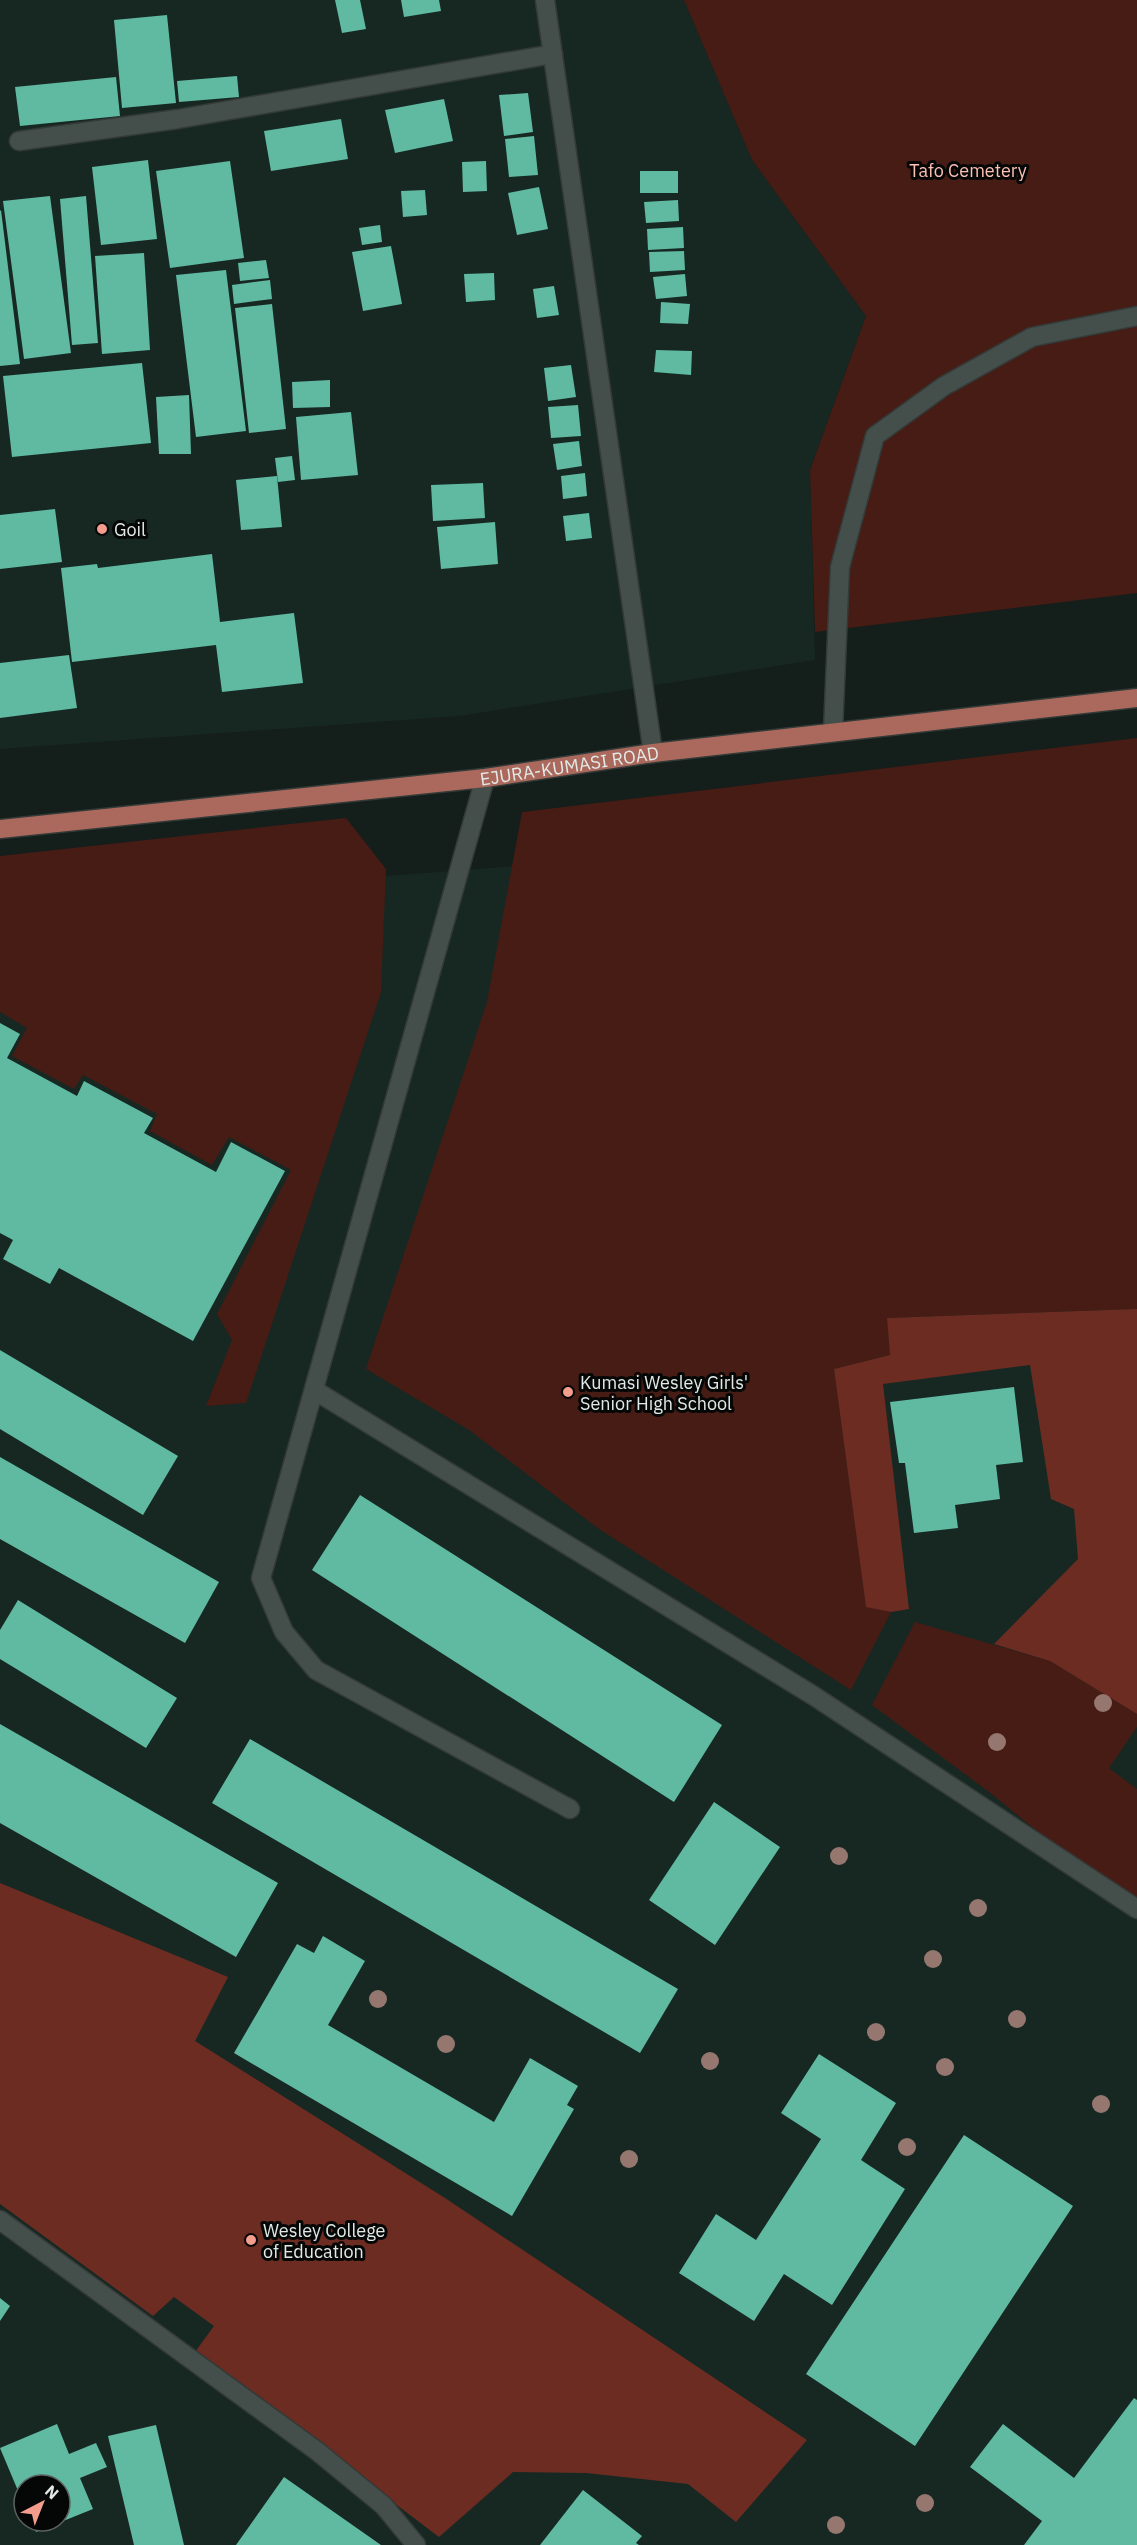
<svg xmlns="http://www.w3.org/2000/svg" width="1137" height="2545" viewBox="0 0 1137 2545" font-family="'IBM Plex Sans',sans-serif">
	<rect width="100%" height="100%" fill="#141e1b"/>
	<!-- built -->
	<path fill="#172823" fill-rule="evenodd" d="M0,0h684l68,160 114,156 -56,154 5,190 -356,56 -459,33z
		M1137,818v1727h-1137v-1639zM24,2485h36v36h-36z"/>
	<!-- green -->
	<path fill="#461c15" d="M684,0h453v593l-322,39 -5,-162 56,-154 -114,-156z
		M1137,738v571l-250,9 3,37 -56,14 32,237 25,6 -40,78 -252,-161 -130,-99 -103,-61 121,-367 35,-190z
		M346,818l40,51 -5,123 -135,411 -40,3 26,-66 -15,-26 74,-144 -62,-33 -17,28 -62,-34 7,-17 -74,-39 -9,14 -62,-33 15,-28 -27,-16v-156z
		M915,1622l135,39 87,53v13l-28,41 28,21v123l-148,-120 -117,-87z"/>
	<!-- forest -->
	<path fill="#6c2c22" d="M1137,1309v405l-87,-53 -56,-17 84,-85 -4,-50 -23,-10 -21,-134 -147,19 26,225 -18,3 -25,-5 -32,-238 56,-14 -3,-37z
		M0,1883l228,94 -33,64 250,157 362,242 -71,82 -48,-38 -102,-11 -73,-1 -74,65 -244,-185 19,-26 -40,-29 -21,19 -153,-112z"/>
	<!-- building -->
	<path fill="#60b9a1" d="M335,0h25l6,29 -24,4z
		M401,0h38l2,11 -37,6z
		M167,15l9,88 -54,5 -8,-88z
		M237,76l2,21 -60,5 -2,-21z
		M116,77l4,39 -100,10 -5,-39z
		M528,93l5,39 -29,4 -5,-41z
		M444,99l9,42 -58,12 -10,-43z
		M341,119l7,40 -77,12 -7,-40z
		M534,136l4,39 -29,2 -4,-38z
		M148,160l9,79 -56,6 -9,-78z
		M230,161l14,97 -74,10 -14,-97z
		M486,161l1,30 -24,1 -1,-30z
		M640,171h38v22h-38z
		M539,187l9,42 -31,6 -9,-42z
		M425,190l2,25 -24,2 -2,-26z
		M50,196l21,157 -47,6 -21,-158z
		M86,196l12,147 -26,2 -12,-146z
		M678,200l1,21 -33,2 -2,-21z
		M1,210l19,154 -20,2v-155z
		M380,225l2,17 -20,3 -3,-17z
		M683,227l1,21 -36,2 -1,-21z
		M391,246l11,58 -39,7 -11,-59z
		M684,251l1,19 -35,2 -1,-20z
		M144,253l6,97 -48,4 -7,-98z
		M266,260l3,18 -29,3 -2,-18z
		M226,270l20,161 -50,6 -20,-162z
		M494,273l1,27 -29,2 -2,-28z
		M685,274l2,22 -31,3 -3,-22z
		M270,280l2,19 -38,5 -2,-19z
		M554,286l5,29 -22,3 -4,-29z
		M661,302l29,2 -2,20 -28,-1z
		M272,304l14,125 -37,4 -14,-125z
		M656,350l36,1 -1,24 -37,-3z
		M142,363l9,80 -139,14 -9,-81z
		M571,365l5,32 -28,4 -4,-33z
		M330,380v27l-37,1 -1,-26z
		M189,395l2,59h-32l-3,-57z
		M578,405l3,31 -30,2 -3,-31z
		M351,412l7,63 -57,5 -5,-63z
		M579,441l3,25 -25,4 -4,-26z
		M292,456l3,24 -17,2 -3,-24z
		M585,473l2,23 -24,3 -2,-23z
		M277,476l5,51 -41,3 -5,-50z
		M483,483l2,35 -52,3 -2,-36z
		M55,509l7,53 -62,7v-54z
		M589,513l3,25 -26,3 -3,-25z
		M495,522l3,42 -57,5 -4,-42z
		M212,554l8,68 74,-9 9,70 -81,9 -6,-47 -144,17 -11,-94 36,-4 1,4z
		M69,655l8,53 -77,10v-55z
		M0,1023l20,11 -13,24 70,38 7,-15 69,37 -9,15 72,39 15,-30 54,29 -92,170 -134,-73 -9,16 -47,-25 10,-19 -13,-7z
		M0,1350l178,106 -35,59 -143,-86z
		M1014,1387l9,75 -27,3 4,34 -45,6 3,23 -44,5 -9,-70h-6l-9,-61z
		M0,1457l219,125 -34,61 -185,-104z
		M360,1495l362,230 -48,77 -362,-232z
		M18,1600l159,98 -31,50 -146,-89v-29z
		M0,1724l278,159 -42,74 -236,-134z
		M250,1739l428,250 -38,64 -428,-250z
		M714,1802l66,45 -65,98 -66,-45z
		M323,1936l42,25 -37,64 166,97 36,-64 48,28 -11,19 7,4 -62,107 -278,-163 63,-109 17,9z
		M819,2054l77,49 -35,57 44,29 -73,116 -48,-31 -30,47 -75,-48 37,-59 40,26 65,-101 -40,-26z
		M964,2135l109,71 -158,240 -109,-72z
		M0,2298l10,8 -10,15z
		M1134,2398l3,2v145h-113l18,-24 -72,-54 33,-43 71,54z
		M57,2424l12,30 27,-11 11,24 -27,11 13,31 -57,23 -5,-11h29v-36h-36v20l-24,-57z
		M156,2425l28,120h-50l-26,-109z
		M284,2477l97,68h-145z
		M583,2490l59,46 -6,7 3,2h-99z"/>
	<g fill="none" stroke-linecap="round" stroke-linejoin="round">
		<defs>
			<path id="lane" d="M19,141l159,-22 375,-65
				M833,731l7,-164 35,-131 69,-50 88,-49 105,-21
				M485,778l-224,800 23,54 32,38 254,139
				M314,1390l500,306 323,213
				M0,2220l317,231 67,55 32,39"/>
			<path id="street" d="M545,0l108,753"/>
			<g id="primary">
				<path id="s1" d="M0,829l485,-51 168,-25 484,-55"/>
			</g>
		</defs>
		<!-- lane casing -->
		<use href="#lane" stroke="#333a37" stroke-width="21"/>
		<!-- street casing -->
		<use href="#street" stroke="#333a37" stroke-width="21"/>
		<!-- primary casing -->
		<use href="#primary" stroke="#333a37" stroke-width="21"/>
		<!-- lane -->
		<use href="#lane" stroke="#444f4b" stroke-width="18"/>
		<!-- street -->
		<use href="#street" stroke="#444f4b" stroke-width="18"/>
		<!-- primary -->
		<use href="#primary" stroke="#aa695c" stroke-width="18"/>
	</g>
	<!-- trees -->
	<g fill="#95776f">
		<circle cx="1103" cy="1703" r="9"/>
		<circle cx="997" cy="1742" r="9"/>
		<circle cx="839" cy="1856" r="9"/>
		<circle cx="978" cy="1908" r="9"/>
		<circle cx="933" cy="1959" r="9"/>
		<circle cx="378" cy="1999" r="9"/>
		<circle cx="1017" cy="2019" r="9"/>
		<circle cx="876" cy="2032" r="9"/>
		<circle cx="446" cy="2044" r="9"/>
		<circle cx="710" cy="2061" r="9"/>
		<circle cx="945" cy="2067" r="9"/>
		<circle cx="1101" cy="2104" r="9"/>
		<circle cx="907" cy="2147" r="9"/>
		<circle cx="629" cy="2159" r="9"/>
		<circle cx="925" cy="2503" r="9"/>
		<circle cx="836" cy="2525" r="9"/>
	</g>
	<!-- markers -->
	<g fill="#f49d8d" stroke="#040706" stroke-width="2">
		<circle cx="102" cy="529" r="6"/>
		<circle cx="568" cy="1392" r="6"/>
		<circle cx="251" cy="2240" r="6"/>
	</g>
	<g text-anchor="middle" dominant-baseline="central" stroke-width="6" stroke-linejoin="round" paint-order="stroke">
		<!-- park labels -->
		<g font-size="18" fill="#fec0b4" stroke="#040706">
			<text x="968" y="170">Tafo Cemetery</text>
		</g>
		<!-- poi labels -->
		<g font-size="18" fill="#e2e9e6" stroke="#040706" text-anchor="start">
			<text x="114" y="529">Goil</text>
			<text x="580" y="1382">Kumasi Wesley Girls'<tspan x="580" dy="21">Senior High School</tspan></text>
			<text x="263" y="2230">Wesley College<tspan x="263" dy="21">of Education</tspan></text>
		</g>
		<!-- street labels -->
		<g font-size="18" fill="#e2e9e6" stroke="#040706">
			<text stroke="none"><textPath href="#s1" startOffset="573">EJURA-KUMASI ROAD</textPath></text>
		</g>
	</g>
	<!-- north arrow -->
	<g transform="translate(42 2503) rotate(42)"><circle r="28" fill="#040706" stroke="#5d6160" stroke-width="1.5"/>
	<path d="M0-4.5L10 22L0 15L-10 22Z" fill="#f49d8d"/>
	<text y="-9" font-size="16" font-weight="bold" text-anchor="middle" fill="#e2e9e6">N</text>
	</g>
</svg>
